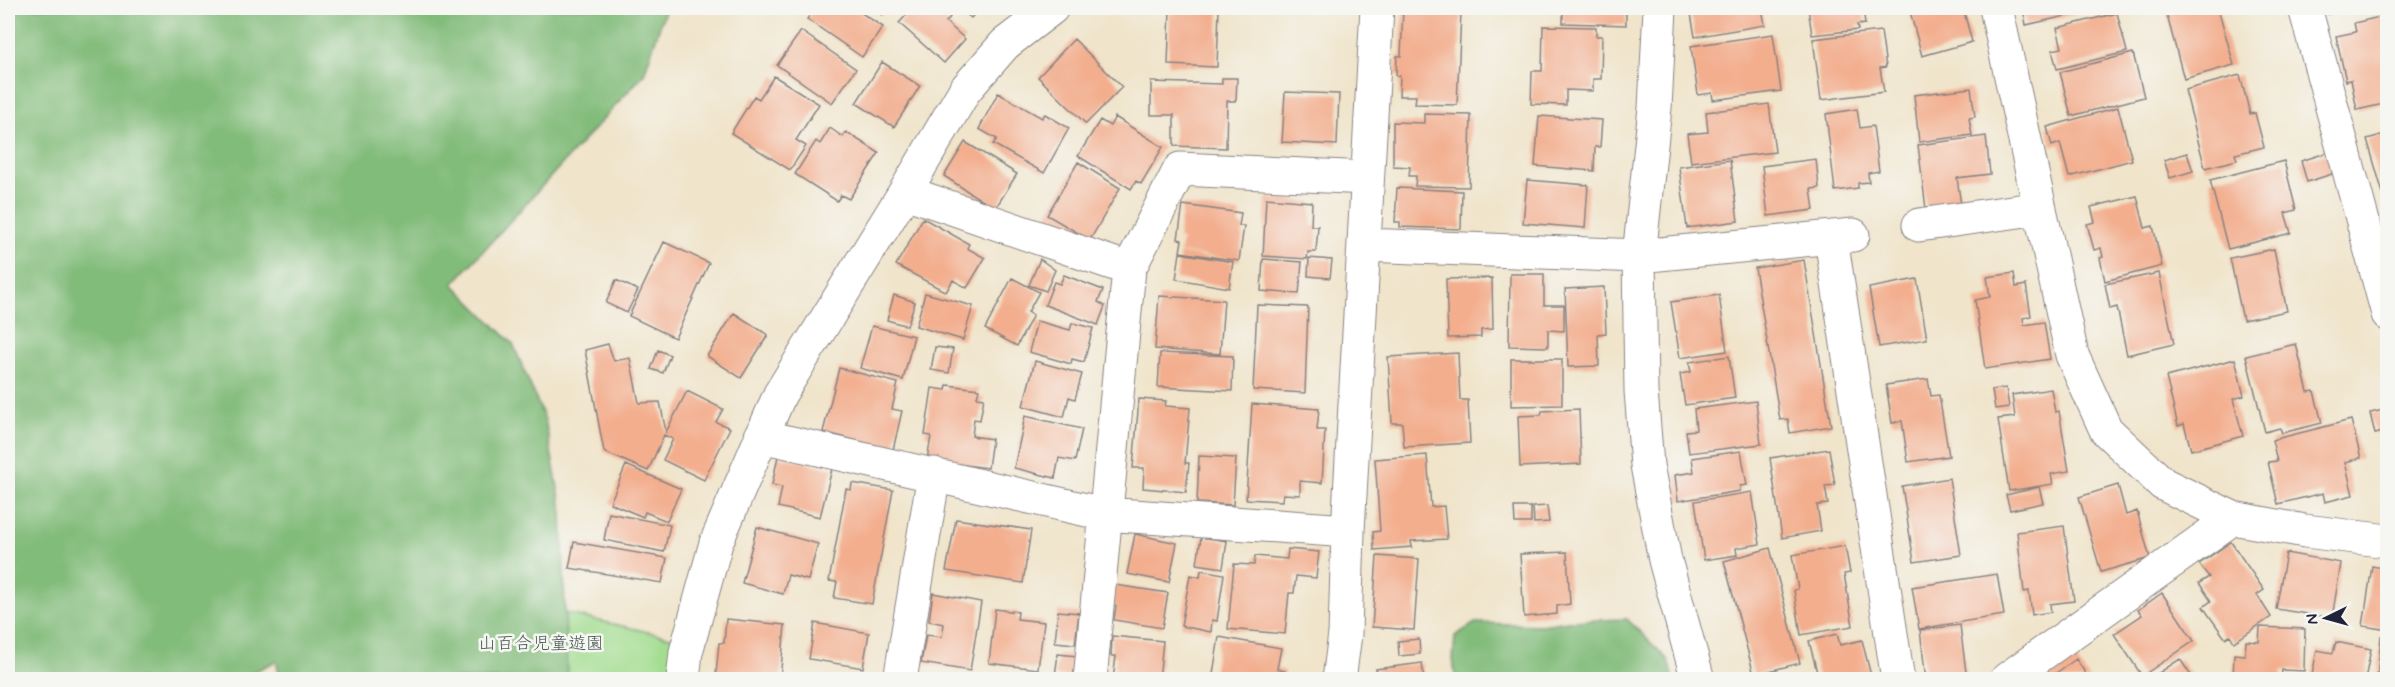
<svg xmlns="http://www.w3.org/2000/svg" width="2395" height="687" viewBox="0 0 2395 687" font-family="Mynerve,'Klee One',sans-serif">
	<rect width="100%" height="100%" fill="#f6f6f2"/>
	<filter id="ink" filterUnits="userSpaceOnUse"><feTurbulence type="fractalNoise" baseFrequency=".0167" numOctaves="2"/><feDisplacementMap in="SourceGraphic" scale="12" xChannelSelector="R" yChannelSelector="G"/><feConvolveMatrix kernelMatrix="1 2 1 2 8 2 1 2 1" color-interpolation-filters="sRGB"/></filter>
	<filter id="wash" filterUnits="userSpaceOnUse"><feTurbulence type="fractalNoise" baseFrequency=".008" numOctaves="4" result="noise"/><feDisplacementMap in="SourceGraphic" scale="24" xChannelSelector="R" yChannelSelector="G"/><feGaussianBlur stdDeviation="1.35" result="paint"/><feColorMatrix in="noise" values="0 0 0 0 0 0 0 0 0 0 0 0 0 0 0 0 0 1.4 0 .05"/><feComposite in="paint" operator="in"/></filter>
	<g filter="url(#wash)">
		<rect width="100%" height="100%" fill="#f0e4ca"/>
		<!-- green -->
		<path fill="#a3dd90" stroke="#628066" stroke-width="1.5" d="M534,606l141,32 -5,41 -250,1z"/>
		<!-- forest -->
		<path fill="#82bc7a" stroke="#526f5a" stroke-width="1.5" d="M8,8h658l-22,66 -191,210 60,60 32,76 17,89 5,170h-286l-5,-18 -37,18h-231z
			M1627,619l41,41 5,19h-217l-3,-19 2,-24 20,-13 67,2 26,-4z"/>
		<g id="blocks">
			<!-- building -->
			<path fill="#f3ae8e" d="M815,8h39l29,19 -21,30 -55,-38z
				M873,8h15l-6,7z
				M913,8h26l11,9 -4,5 19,17 -21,24 -45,-40z
				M959,8h21l-9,10z
				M1170,8h49l-2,59 -49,-2z
				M1563,8h63v17l-63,-2z
				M1690,8h72l3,17 -70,12z
				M1808,8h55l2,16 -8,1 1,5 -46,5z
				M1909,8h54l9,34 -50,14z
				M2023,8h51l1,6 -49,11z
				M2165,8h53l16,57 -50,14z
				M2326,8h24l-22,6z
				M2355,8h19l-17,5z
				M1403,9l58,3 -4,93 -42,-1 1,-8h-17l1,-20 -4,-1 1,-19h4z
				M2117,13l10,39 -70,17 -5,-19 10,-2 -5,-20z
				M2388,15v88l-31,7 -6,-30 -5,1 -10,-45 20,-4 -2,-9z
				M1543,26l53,1v9h6l-1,43h-8v12l-27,-1v15l-35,-1 1,-33h10z
				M801,31l55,38 -24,34 -55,-38z
				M1881,31l5,36 -6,1 4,24 -63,8 -8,-61z
				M1773,34l8,57 -68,9 -1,-7 -14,2 -7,-49z
				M1074,39l48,48 -36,37 -48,-47z
				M2133,53l11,44 -73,19 -11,-44z
				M882,62l38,24 -26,41 -38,-24z
				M2240,75l10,39 5,-1 9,34 -29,7 2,6 -32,8 -20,-78z
				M774,76l45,28 -23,36 10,6 -16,24 -59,-37 23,-37 5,3z
				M1222,78h15l-1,23h-9l-1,47 -52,-2v-31h-23v-33l71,2z
				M1971,88l4,29 -6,1 3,17 -53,7 -5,-47z
				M1285,92l54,2 -2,51 -55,-3z
				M998,93l44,25 3,-4 24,14 -25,45 -51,-29 4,-5 -18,-10z
				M1769,104l6,48 -84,10 -4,-28 21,-2 -2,-20z
				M2118,107l14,53 -63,17 -9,-34 -8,3 -5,-19z
				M1857,109l3,19 13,-2 6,45 -11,2 1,9 -11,1v5l-23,3 -9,-77z
				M1424,114l47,1 -2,72 -54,-1 1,-10h-7l1,-9 -17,-1v-44l31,1z
				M1539,116l63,4 -2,27h-5l-1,24 -59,-5z
				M1115,117l48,30 -22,37 -5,-3 -5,8 -53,-33 22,-36 10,6z
				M830,128l13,9 3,-5 33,21 -30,46 -8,-4 -4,6 -42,-27 21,-33 4,3z
				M2388,133v74h-1l-20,-68z
				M1986,136l4,38 -33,4 4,27 -35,4 -8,-64z
				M965,142l52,32 -22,35 -51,-33z
				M2329,152l6,21 -28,9 -6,-21z
				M2187,153l6,18 -23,7 -6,-18z
				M1816,159l3,29 -8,1 3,21 -46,6 -6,-50z
				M1730,160l8,61 -51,7 -8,-61z
				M2284,161l12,49 -11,3 6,20 -63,16 -18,-69z
				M1078,162l42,26 -30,52 -43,-25z
				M1527,180l61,5 -3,43 -62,-5z
				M1397,188l65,3 -1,38 -61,-2v-5h-5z
				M2137,196l8,32 8,-2 9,40 -57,15 -5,-23 3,-1 -2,-9 -7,2 -7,-26 8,-2 -4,-15z
				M1266,198l46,4 -1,24h7l-2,26h-8l-1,7 -44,-3z
				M1183,205l58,8 -2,13h5l-5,35 -59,-9 2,-12 -4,-1z
				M923,218l46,26 -2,4 18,10 -18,30 -14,-8 -7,12 -50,-27z
				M664,242l45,21 -34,75 -46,-22z
				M2274,249l13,62 -44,9 -13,-62z
				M1180,253l53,9 -4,26 -53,-9z
				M1309,258l23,2 -2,18 -22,-2z
				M1040,259l15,11 -9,21 -17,-6z
				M1263,259l39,3 -3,32 -38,-3z
				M1804,260l27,166 -41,7 -2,-14 -8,1 -25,-152z
				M2014,273l2,14 10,-2 5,31 -8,2 1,7 20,-3 6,37 -65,10 -10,-69 15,-3 -3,-20z
				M2159,273l15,71 -47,11 -10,-48 -7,2 -5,-25z
				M1510,274h34v31h20v26l-16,-1v17l-39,-1z
				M1064,275l39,15 -5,12 7,4 -7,19 -53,-20 9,-23 6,2z
				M1012,278l27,14 -11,20 5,3 -16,31 -32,-17z
				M1492,278l1,51 -12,1v7l-33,1 -2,-59z
				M1917,279l10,60 -48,8 -10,-59z
				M616,280l22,10 -11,23 -21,-10z
				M1604,287l2,46 -8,1 1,32 -31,1 -3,-78z
				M925,293l48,13 -10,34 -47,-14z
				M894,295l21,7 -8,24 -20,-6z
				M1719,295l8,56 -47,7 -9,-56z
				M1159,296l65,4 -4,54 -65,-5z
				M1257,305l51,2 -3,86 -52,-3z
				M734,313l34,22 -27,43 -34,-22z
				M1037,321l33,9 2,-7 21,5 -9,34 -12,-3 -1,5 -42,-12z
				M872,326l42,10 -11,44 -43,-12z
				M608,344l6,17 16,-3 9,45 21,-1 6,30 21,-41 36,18 -7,13 14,6 -26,52 -41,-20 10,-21 -9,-4 -16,36 -44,-19 -19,-102z
				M2296,344l12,48 6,-1 8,32 -40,10 -2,-5 -15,4 -19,-76z
				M935,347l18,2 -4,24 -18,-3z
				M658,350l12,5 -7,18 -12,-4z
				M1160,353l73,3 -1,35 -74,-4z
				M1458,353l2,47h8l2,43 -66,4 -2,-24h-10l-4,-66z
				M1729,356l6,42 -50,7 -5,-31 11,-2 -2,-10z
				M1511,359h51v46l-51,1z
				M2235,359l9,37 -11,3 10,37 -52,14 -7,-26 -6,2 -12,-49z
				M1035,361l47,13 -7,25 -6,-2 -5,20 -41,-11z
				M839,368l59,15 -6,26 10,2 -9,39 -70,-18z
				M1928,379l3,17 8,-1 10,61 -41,6 -6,-41 -10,2 -6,-38z
				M947,385l32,4 -2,8 7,1 -4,22 -6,-1 -2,17 20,3 -4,29 -61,-8 4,-24 -6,-1 7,-47 14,2z
				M2006,388l3,19 -14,2 -3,-19z
				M2051,389l4,23 4,-1 10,60 -18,3 2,10 -44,7 -11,-72 17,-2 -3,-22z
				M1139,399l27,2 -1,5 25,2 -5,55h4l-3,29 -43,-4 1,-20h-11z
				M1756,401l5,43 -72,9 -3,-22 10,-1 -2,-21z
				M1252,404l67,5 -2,21h8l-3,53 -22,-2v14l-17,-1 -1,7 -36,-2z
				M1579,409l2,55 -61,3 -2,-51 23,-1 1,-4z
				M2388,409v22l-13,3 -5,-21z
				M1025,416l57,13 -7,32 -16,-3 -4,20 -41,-10z
				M2351,420l10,38 -16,4 8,33 -28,7 -2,-9 -45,11 -10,-42 9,-1 -5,-21z
				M1829,449l6,36 -10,1 3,18 -11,1 4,26 -39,7 -12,-80z
				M1741,451l6,34 -7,1v5l-62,10 -3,-26 19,-3 -2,-14z
				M1427,455l4,52 13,-1 3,33 -36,2 1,6 -38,3 -1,-18 7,-1 -5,-72z
				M778,456l54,13 -12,48 -42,-10 4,-20 -10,-2z
				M1199,456l37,2 -3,47 -36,-2z
				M626,465l55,24 -14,32 -22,-9 -2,5 -33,-14z
				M1949,478l12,77 -47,7 -12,-76z
				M852,483l41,7 -21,114 -38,-6 3,-16 -8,-1 17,-92 5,1z
				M2118,485l8,30 11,-4 13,47 -49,14 -22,-75z
				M2039,487l4,16 -33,7 -4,-15z
				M1752,492l8,52 -24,4 1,7 -33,5 -9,-59z
				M1547,506l2,16 -15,1 -1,-16z
				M1514,507h17v16h-16z
				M609,513l61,12 -6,27 -60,-12z
				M956,519l75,11 -8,53 -77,-12z
				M2064,526l10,75 -24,3 1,8 -19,3 -3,-24 -5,1 -7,-60z
				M757,527l61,17 -10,36 -20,-5 -5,19 -41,-11z
				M1135,534l42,9 -8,39 -42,-8z
				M1201,537l26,4 -4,27 -26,-4z
				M574,542l93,16 -5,25 -93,-15z
				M2231,542l33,48 -7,5 14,22 -37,25 -4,-7 -5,3 -22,-31 8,-6 -12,-18 10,-6 -10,-13z
				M1845,546l5,27 -6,1 9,52 -52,9 -7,-45 4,-1 -6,-34z
				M1770,548l30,115 -46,12 -30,-114z
				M1288,549l31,3 -3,26 -20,-2 -2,17h-5l-4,41 -57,-5 6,-65 20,1 1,-9 32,3z
				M1567,552l3,52 -13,2v8l-33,3 -4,-63z
				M2286,553l55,10 -9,55 -56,-9z
				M1377,556l42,3 -5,71 -42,-3z
				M2372,566l16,3v61l-25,-4z
				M1201,570l23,4 -7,47 -5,-1 -1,12 -30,-6 9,-51 10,2z
				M1997,574l7,41 -85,14 -7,-42z
				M1115,585l53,8 -6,35 -48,-8 2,-14 -4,-2z
				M933,593l48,9 -11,69 -49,-8 5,-28 16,2 2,-13 -15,-3z
				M2162,593l32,48 -52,35 -28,-42 28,-19 -4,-5z
				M995,609l23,3 -1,7 27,3 -6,47 -49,-6z
				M1058,611l21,2 -4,31 -20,-2z
				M726,619l59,6 -5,55h-46v-4l-18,-2 3,-31h5z
				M815,623l54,10 -6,35 -54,-9z
				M1960,625l7,55h-41l-6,-50z
				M2260,627l45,2 -1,42 -22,-1 -1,10h-48l1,-26 11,1 1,-14 13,1z
				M1837,634l3,11 22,-5 10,40h-53l-10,-39z
				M1112,636l51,5 -4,39h-46l3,-24h-5z
				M2381,636l7,1v43h-11z
				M1219,637l62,11 -4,21 8,2 -1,9h-72z
				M1419,639l1,15 -21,2 -1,-15z
				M2336,642l35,7 -6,31h-54l6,-30 16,3z
				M1058,654l19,2 -3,22 -19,-2z
				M2076,659l14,21h-44z
				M2180,659l14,21h-46z
				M1422,663l2,17h-47l-1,-11z"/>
		</g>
	</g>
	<g filter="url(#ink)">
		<use href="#blocks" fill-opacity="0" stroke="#898382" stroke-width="1.5"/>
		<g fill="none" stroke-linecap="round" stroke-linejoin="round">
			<defs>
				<path id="minor" d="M1660,8l-5,100 -16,148 2,135 6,74 18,95 33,120
					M1996,8l76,347 34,75 57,54 70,34 72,13 83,10
					M2305,8l83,306
					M905,192l224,77
					M1919,225l121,-17
					M1831,238l67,442
					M1365,245l274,11 214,-21
					M761,436l343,78 244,17
					M2007,679l226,-161
					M683,680l3,-28 30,-109 64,-149 125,-202 60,-102 40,-46 47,-36
					M900,680l34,-206
					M1090,680l39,-411 51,-100 187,9
					M1339,680l6,-46 3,-103 29,-523"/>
			</defs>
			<!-- minor casing -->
			<use href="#minor" stroke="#898382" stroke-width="35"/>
			<!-- minor -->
			<use href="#minor" stroke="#fff" stroke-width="33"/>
		</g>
	</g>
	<g text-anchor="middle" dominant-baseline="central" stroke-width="5" stroke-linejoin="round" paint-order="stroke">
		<!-- park labels -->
		<g font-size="18" fill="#495a54" stroke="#f6f6f2">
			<text x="541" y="644">山百合児童遊園</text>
		</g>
	</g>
	<!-- margin -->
	<rect width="2395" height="687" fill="none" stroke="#f6f6f2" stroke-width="30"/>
	<!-- north arrow -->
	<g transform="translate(2326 618) rotate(265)" stroke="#f6f6f2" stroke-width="4.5" paint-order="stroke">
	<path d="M0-4.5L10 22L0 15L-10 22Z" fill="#22223b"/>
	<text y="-9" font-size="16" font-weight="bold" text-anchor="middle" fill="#22223b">N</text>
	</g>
</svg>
